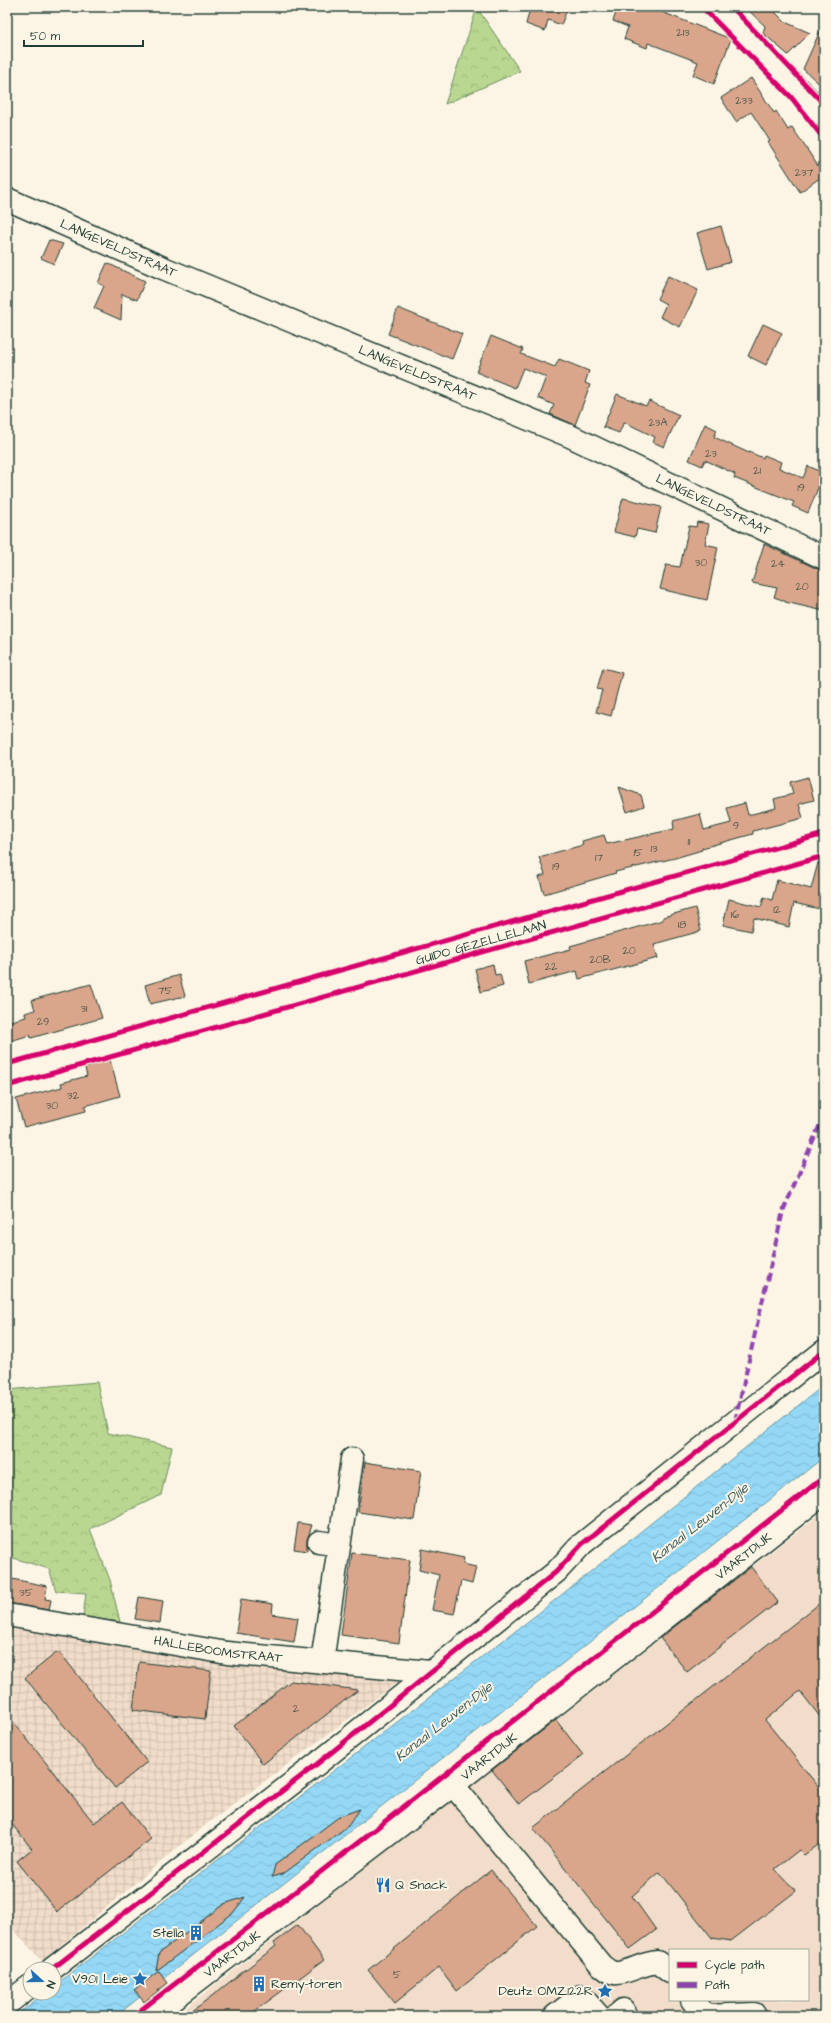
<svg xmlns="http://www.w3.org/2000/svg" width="831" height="2023" viewBox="0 0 831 2023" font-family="'Architects Daughter',sans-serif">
	<defs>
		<pattern id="industrial-grid" width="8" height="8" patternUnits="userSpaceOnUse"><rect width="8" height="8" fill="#f2ddca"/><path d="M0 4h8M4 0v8" fill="none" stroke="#cfbfae"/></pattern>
		<pattern id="forest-crowns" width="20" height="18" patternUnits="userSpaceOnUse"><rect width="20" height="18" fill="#b9d790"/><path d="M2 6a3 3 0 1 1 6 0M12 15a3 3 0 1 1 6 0" fill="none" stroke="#9fb97d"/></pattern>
		<pattern id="water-waves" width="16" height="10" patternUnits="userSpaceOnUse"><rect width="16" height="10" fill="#94d8f6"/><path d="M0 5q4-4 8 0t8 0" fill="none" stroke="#7fbad4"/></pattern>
	</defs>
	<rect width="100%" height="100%" fill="#fcf5e5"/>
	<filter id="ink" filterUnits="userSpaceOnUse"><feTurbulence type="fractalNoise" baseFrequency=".025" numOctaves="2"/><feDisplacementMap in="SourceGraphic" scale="8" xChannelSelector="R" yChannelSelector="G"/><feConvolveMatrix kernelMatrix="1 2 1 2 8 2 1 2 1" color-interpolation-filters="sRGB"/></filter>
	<g filter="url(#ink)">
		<!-- built -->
		<path fill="#f2ddca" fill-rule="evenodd" d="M824,1511v505h-649l269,-209zM670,1950h138v50h-138z"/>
		<!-- industrial -->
		<path fill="url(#industrial-grid)" d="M7,1628l391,54 -199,148 -157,131 -35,-38z"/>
		<!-- forest -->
		<path fill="url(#forest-crowns)" stroke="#6c8a62" d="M477,8l43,63 -75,33z
			M97,1382l11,51 64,14 -11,48 -71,34 20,51 10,42 -37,-5 3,-24 -30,-2 -7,-22 -42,-13v-166z"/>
		<!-- water -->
		<path fill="url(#water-waves)" stroke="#659aa8" d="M824,1385v72l-708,559h-101l30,-23h9v-7l486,-374z"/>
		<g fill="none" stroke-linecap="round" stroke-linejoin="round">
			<!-- stream -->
			<path stroke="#659aa8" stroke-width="5" d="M7,1988h1"/>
		</g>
		<!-- building -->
		<path fill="#d9a68c" stroke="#1f3d34" d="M518,7h50l-7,18 -13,-5 -3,11 -19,-7 3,-12z
			M618,7h31l82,32 -17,45 -21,-9 5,-13 -50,-19 -1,5 -23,-9 4,-12 -15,-6z
			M745,7h25l15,15 25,11 -22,22 -25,-22 2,-7z
			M824,22v66l-21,-19z
			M751,78l23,35 2,-2 12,19 4,-3 32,48 -24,17 -32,-50 2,-1 -19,-29 -15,10 -15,-24z
			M721,226l10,36 -23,7 -11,-36z
			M49,240l14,4 -9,20 -13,-6z
			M107,263l38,18 -8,19 -15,-6 -1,26 -27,-12 10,-22 -6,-3z
			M668,276l30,14 -18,37 -20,-10 6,-13 -9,-5z
			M398,308l64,26 -10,25 -64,-25z
			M763,324l19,9 -16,32 -18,-9z
			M491,336l32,13 -2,5 34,13 4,-8 30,12 -4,12 5,2 -15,40 -25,-11 4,-9 -16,-7 8,-21 -23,-9 -8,20 -39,-16z
			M617,394l29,12 3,-5 30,14 -15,32 -11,-5 2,-5 -31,-15 -5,11 -16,-6z
			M705,424l12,6 -3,7 35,16v-1l14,6 1,-3 17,7 -2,6 24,10 5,-12 16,7 -16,40 -16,-7 2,-4 -60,-24 1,-4 -30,-14 -3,6 -13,-6z
			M623,498l38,9 -6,26 -18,-4 -2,8 -21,-5z
			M697,522l12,2 -4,20 13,3 -11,53 -47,-11 6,-24 14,2 9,-41 7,1z
			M764,544l60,28v39l-39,-9v-1l-11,-4 3,-9 -25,-5z
			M603,668l19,5 -11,43 -15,-4 6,-22 -5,-1z
			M808,777l6,23 -15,4 4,14 -50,13v3l-51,14v2l-27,8 -60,14 1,1 -72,21 -5,-17 6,-2 -6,-18 44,-12 -1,-4 22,-6 3,9 67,-15 -1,-8 27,-7 4,16 27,-7 -4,-15 18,-5 3,12 28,-7 -2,-9 19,-5 -3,-12z
			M619,787l22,8 3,11 -17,6z
			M824,857v53l-30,-7 -5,24 -35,-9 -3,13 -28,-6 6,-26 32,8 3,-10 8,3 5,-20 34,9 8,-30z
			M695,908l6,23 -47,13 4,14 -79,21 -2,-8 -48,13 -5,-23 47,-12 -1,-3 93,-26v-3z
			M493,964l2,11 5,-1 3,12 -22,6 -6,-23z
			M179,975l6,21 -35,8 -5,-19z
			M91,984l11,34 -71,20 -1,-3 -23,7v-20l19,-5 -1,-4 10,-3 -3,-10z
			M110,1060l10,36 -35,10 1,5 -62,16 -8,-28 46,-12 -1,-4 26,-7 -2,-8z
			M365,1462l56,9 -7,49 -56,-8z
			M298,1523l14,2 -5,15v11l-13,-2z
			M422,1549l42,9 -1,6 13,3 -4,17 -11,-3 -7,33 -22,-4 7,-35 -20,-5z
			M352,1553l58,7 -11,83 -58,-8z
			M751,1567l27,35 -91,70 -27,-34z
			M7,1578l40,8 -2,13 6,1 -2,10 -42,-7z
			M139,1597l24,4 -3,22 -25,-4z
			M241,1599l32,5 -1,10 26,4 -4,24 -58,-9z
			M824,1600v122l-24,-31 -35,29 53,66 6,-4v59l-20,14 -5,-5 -24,19 21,22 -65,50 -19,-3 -52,-66 -28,24 24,34 -26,19 -97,-121z
			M56,1653l5,1 86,108 -32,26 -90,-110z
			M139,1662l72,9 -6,48 -72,-9z
			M291,1681l67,9 -95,74 -29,-38z
			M7,1714l87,109 28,-21 29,37 -94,73 -40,-51 15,-12 -25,-31z
			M556,1720l27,35 -64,49 -27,-34z
			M360,1809l-12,17 -65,48 -11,3 3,-12 65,-49z
			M491,1870l46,56 -80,65 -18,-24 -44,36 -27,-33z
			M245,1897l-12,16 -77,58 3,-18 65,-49z
			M298,1925l26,35 -76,56h-62l90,-70 -2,-3z
			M159,1971l9,12 -24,19 -10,-12z"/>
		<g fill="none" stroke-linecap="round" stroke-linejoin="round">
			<defs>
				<g id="minor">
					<path d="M717,7l107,108"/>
					<path id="s1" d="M7,199l156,69 407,168 254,122"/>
					<path id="s2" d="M7,1075l530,-148 287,-83"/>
					<path d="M319,1542l20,3"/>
					<path id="s3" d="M7,1615l220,38 203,19"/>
					<path d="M322,1662l30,-203"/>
					<path d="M453,1785l148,180c5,4 10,9 16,8 13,-1 26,-10 40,-11l13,10"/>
					<path d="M52,1969l265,-205 239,-192 26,-28 242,-193"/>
					<path d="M692,2000l13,16 49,-2 1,2"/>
					<path d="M7,2004l23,-18"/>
					<path id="s4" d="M151,2016l302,-231 371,-292"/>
					<path d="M555,2016l26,-20 18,20"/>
					<path d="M616,2016l7,-6 4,6"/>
				</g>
			</defs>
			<!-- minor casing -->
			<use href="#minor" stroke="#1f3d34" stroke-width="25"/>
			<!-- minor -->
			<use href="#minor" stroke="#fcf5e5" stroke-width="22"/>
			<!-- quiet -->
			<path stroke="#8e44ad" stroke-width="4" stroke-dasharray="8 4" stroke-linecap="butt" d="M735,1421l48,-210 41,-96"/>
			<defs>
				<path id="cycleway" d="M702,7l89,90 33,42
					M732,7l92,97
					M7,1064l817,-230
					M7,1086l817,-230
					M52,1969l265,-205 239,-192 26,-28 242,-193
					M133,2016l176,-135 515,-404"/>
			</defs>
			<!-- cycleway casing -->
			<use href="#cycleway" stroke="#fcf5e5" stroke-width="8"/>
			<!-- cycleway -->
			<use href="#cycleway" stroke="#d6006c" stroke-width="5"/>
		</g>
	</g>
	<!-- icons -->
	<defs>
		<symbol id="restaurant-bare" viewBox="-9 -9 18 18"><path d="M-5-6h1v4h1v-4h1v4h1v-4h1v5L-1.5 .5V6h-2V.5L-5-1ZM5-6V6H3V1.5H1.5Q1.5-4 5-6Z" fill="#1f6fb2" stroke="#fcf5e5" stroke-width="2.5" paint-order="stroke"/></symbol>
		<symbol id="building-bare" viewBox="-9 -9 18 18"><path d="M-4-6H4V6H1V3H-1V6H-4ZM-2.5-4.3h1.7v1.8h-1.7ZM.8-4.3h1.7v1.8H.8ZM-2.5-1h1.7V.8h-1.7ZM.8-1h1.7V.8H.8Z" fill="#1f6fb2" stroke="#fcf5e5" stroke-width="2.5" paint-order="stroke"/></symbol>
		<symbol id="sight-bare" viewBox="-9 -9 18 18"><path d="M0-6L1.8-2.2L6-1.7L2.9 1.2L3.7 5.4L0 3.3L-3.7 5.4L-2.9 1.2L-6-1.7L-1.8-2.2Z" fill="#1f6fb2" stroke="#fcf5e5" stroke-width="2.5" paint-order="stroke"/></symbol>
	</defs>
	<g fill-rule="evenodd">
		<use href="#restaurant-bare" x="372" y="1874" width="22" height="22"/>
		<use href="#building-bare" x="185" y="1922" width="22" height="22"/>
		<use href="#sight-bare" x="129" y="1968" width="22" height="22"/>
		<use href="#building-bare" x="248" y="1973" width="22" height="22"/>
		<use href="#sight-bare" x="594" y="1980" width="22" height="22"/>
	</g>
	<g text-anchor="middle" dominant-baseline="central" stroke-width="4" stroke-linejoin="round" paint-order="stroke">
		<!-- number labels -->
		<g font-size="11" fill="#4e574a">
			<text x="683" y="32">213</text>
			<text x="744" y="100">233</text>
			<text x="804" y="172">237</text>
			<text x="658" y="422">23A</text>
			<text x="711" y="453">23</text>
			<text x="757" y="470">21</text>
			<text x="801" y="487">19</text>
			<text x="701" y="562">30</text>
			<text x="778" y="563">24</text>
			<text x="802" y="586">20</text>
			<text x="736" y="825">9</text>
			<text x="689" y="841">11</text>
			<text x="654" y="848">13</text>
			<text x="638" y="852">15</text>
			<text x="599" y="857">17</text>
			<text x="556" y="866">19</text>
			<text x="777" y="909">12</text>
			<text x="735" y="914">16</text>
			<text x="682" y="924">18</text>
			<text x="629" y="950">20</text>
			<text x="600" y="959">20B</text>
			<text x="551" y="966">22</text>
			<text x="165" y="990">75</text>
			<text x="84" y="1008">31</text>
			<text x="43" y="1021">29</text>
			<text x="73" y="1095">32</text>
			<text x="52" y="1105">30</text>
			<text x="26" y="1592">35</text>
			<text x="296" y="1708">2</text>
			<text x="397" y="1974">5</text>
		</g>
		<!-- street labels -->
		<g font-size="13" fill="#1f3d34" stroke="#fcf5e5">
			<text stroke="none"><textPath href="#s1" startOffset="122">LANGEVELDSTRAAT</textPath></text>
			<text stroke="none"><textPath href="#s1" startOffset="446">LANGEVELDSTRAAT</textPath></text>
			<text stroke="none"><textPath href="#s1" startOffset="770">LANGEVELDSTRAAT</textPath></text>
			<text stroke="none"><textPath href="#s2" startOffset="492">GUIDO GEZELLELAAN</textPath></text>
			<text stroke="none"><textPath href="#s4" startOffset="750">VAARTDIJK</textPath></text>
			<text stroke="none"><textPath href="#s3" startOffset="214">HALLEBOOMSTRAAT</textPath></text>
			<text stroke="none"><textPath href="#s4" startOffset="426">VAARTDIJK</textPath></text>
			<text stroke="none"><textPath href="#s4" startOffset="102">VAARTDIJK</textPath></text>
		</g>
		<!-- poi labels -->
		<g font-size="13" fill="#1f3d34" stroke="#fcf5e5" text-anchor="end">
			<text x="395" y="1885" text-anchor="start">Q Snack</text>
			<text x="184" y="1933">Stella</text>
			<text x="128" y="1979">V901 Leie</text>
			<text x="271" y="1984" text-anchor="start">Remy-toren</text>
			<text x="593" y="1991">Deutz OMZ122R</text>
		</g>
		<!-- water labels -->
		<g font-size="14" font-style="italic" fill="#365c5b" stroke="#fcf5e5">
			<text transform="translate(700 1523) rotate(-38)">Kanaal Leuven-Dijle</text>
			<text transform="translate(444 1722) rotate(-38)">Kanaal Leuven-Dijle</text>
		</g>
	</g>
	<!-- margin -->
	<rect width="831" height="2023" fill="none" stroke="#fcf5e5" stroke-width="24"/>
	<rect x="12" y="12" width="807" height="1999" fill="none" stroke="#1f3d34" stroke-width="1.5" filter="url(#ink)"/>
	<!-- legend -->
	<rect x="669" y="1949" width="140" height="52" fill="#fcf5e5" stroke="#a4ab9e"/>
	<rect x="677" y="1962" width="20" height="6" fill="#d6006c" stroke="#a4ab9e"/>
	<text x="705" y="1969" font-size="12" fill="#1f3d34">Cycle path</text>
	<rect x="677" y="1982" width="20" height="6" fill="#8e44ad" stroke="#a4ab9e"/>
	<text x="705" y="1989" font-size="12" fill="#1f3d34">Path</text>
	<!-- north arrow -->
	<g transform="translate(42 1981) rotate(111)"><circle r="19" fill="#fcf5e5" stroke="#a4ab9e"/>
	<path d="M0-3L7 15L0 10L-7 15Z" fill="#1f6fb2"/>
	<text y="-6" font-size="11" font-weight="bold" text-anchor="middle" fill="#1f3d34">N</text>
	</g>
	<!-- scale -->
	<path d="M24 40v6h119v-6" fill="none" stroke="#1f3d34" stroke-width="2"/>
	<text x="30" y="40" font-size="12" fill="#1f3d34" stroke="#fcf5e5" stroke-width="3" paint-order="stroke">50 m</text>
</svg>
